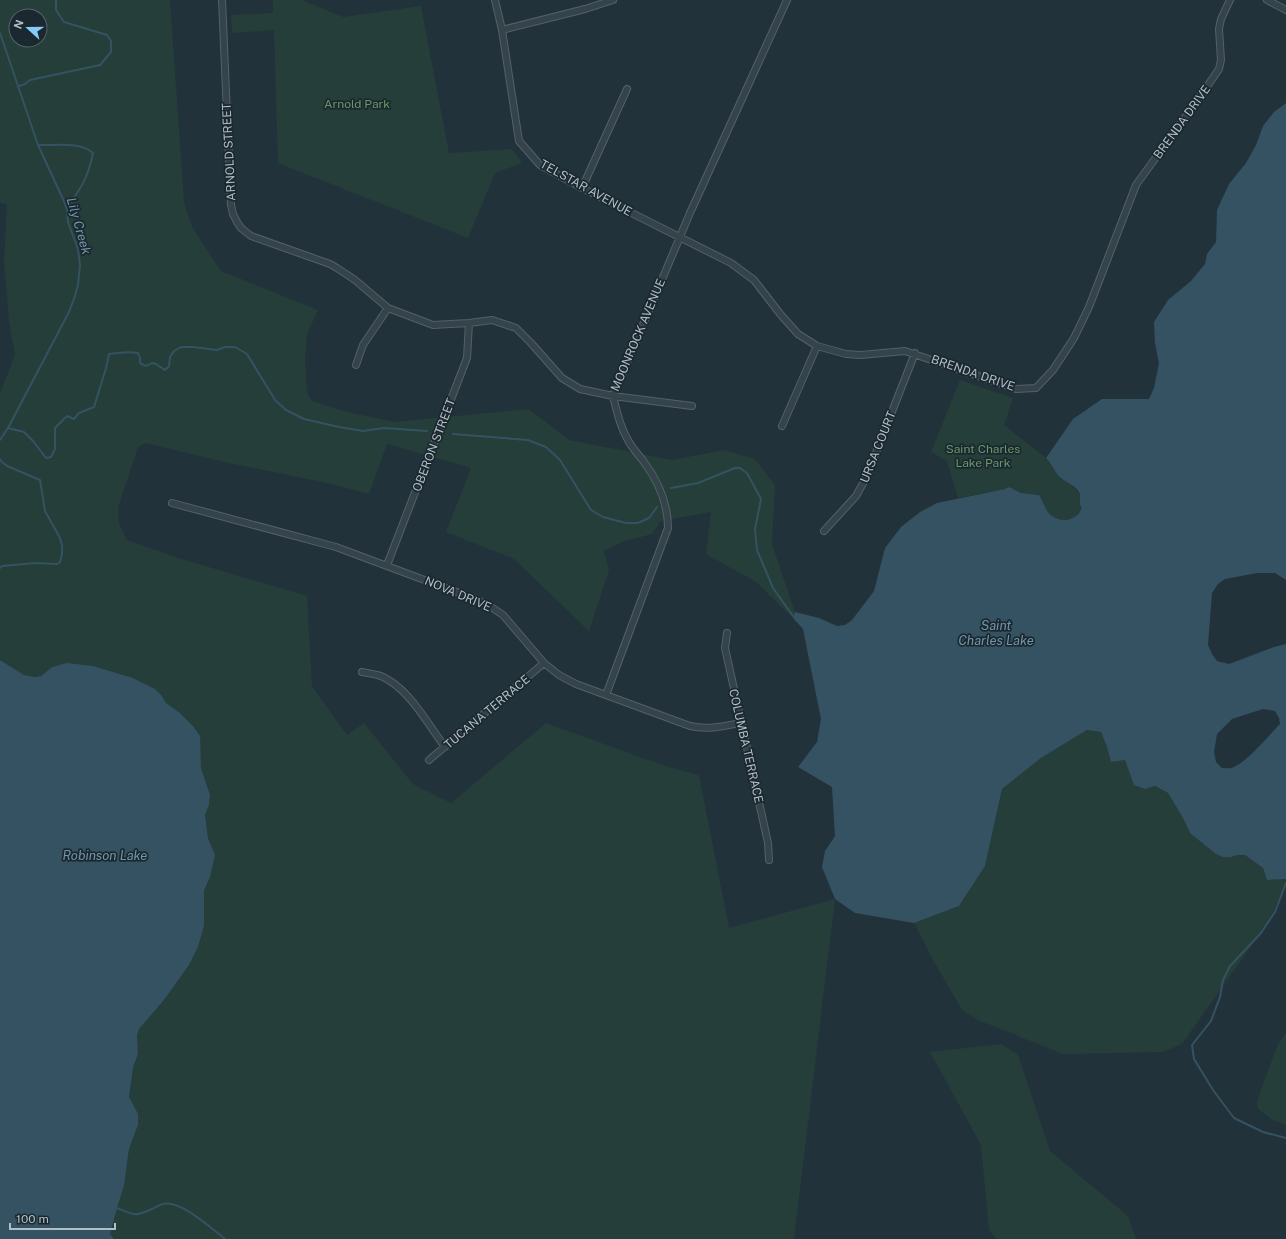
<svg xmlns="http://www.w3.org/2000/svg" width="1286" height="1239" viewBox="0 0 1286 1239" font-family="'Public Sans',sans-serif">
	<rect width="100%" height="100%" fill="#22323a"/>
	<!-- green -->
	<path fill="#253e3a" fill-rule="evenodd" d="M0,0h170l14,202 8,25 29,44 97,39 -11,24 -2,25 2,34 5,8 35,11 48,10 134,-13 40,31 103,20 52,-10 31,9 20,26 -3,59 23,68 -2,6 -37,-36 -50,-28 5,-42 -50,9 -9,13 -30,8 -18,9 5,19 -20,61 -75,-72 -68,-27 25,-64 -84,-24 -18,50 -42,-11 -103,-21 -78,-19 -8,4 -20,61 1,15 8,17 48,17 132,39 5,90 35,49 17,-12 49,61 38,19 95,-80 119,43 34,9 30,153 106,-29 -41,340h-680l-4,-5 17,-69 2,-16 9,-24 -9,-28 4,-29 5,-14 -1,-19 2,-6 25,-29 25,-35 9,-18 6,-21v-35l3,-5 8,-31 -7,-17 -3,-23 4,-10 1,-10 -9,-27 -1,-22 -7,-20 -13,-13 -14,-10 -4,-7 -18,-13 -11,-5 -40,-12 -34,-1 -7,2 -11,9 -6,1 -11,-2 -24,-15v-267l15,-38 -6,-34 -5,-60 3,-56 -7,-3zM16,16h24v24h-24z
		M273,0h29l41,17 78,-11 28,147 63,-4 10,14 -27,10 -27,65 -190,-75 -4,-133 -42,3 -1,-18 42,-2z
		M960,380l53,18 -9,27 42,33 11,15 21,18c11,20 -7,38 -26,25 -7,-5 -8,-14 -13,-21l-18,-2 -12,-6 -4,2 -47,9 -11,-37 -16,-9z
		M1087,730l14,2 6,14 4,16 14,-2 20,29 10,-3 13,7 15,25 7,15 41,24 6,-2h8l18,13 4,12 19,-1v3l-17,39 -87,123 -19,8 -100,2 -85,-34 -16,-10 -29,-50 -19,-37 45,-17 26,-40 17,-77 39,-31z
		M1286,1033v92l-15,-6 -13,-10 -1,-8 21,-57z
		M1001,1044l17,11 32,96 78,65 8,23h-140l-7,-9 -8,-85 -51,-93z"/>
	<!-- water -->
	<path fill="#355262" fill-rule="evenodd" d="M1286,103v477l-11,-7h-18l-32,6 -7,5 -6,9 -4,52 4,9 5,7 12,3 45,-17 12,-3v235l-19,1 -4,-12 -18,-13h-8l-6,2h-8l-7,-3 -26,-21 -7,-15 -15,-25 -13,-7 -10,3 -11,-4 -9,-25 -14,2 -4,-15 -6,-15 -14,-2 -46,28 -39,31 -17,77 -26,40 -45,17 -59,-10 -20,-14 -13,-32 3,-16 10,-15 -3,-49 -34,-20 19,-25 4,-23 -18,-90 -10,-11 2,-6 24,6 18,8 8,-1 7,-5 22,-29 11,-43 16,-21 19,-15 17,-9 68,-14 4,-2 12,6 18,2c5,7 6,16 13,21 3,2 8,4 12,4 6,1 16,-5 17,-11 1,-6 -1,0 -1,-6 -1,-3 1,-6 0,-9 -3,-8 -13,-11 -19,-16 -6,-5 -9,-14 -15,-20l27,-39 29,-20h47l5,-11 5,-25 -4,-20 -1,-21 14,-22 23,-19 14,-17 2,-10 9,-12 1,-32 12,-26 17,-21 10,-18 7,-19 11,-14zM1263,709l12,2 4,7 1,6c-12,12 -31,36 -46,43 -3,2 -8,1 -12,1l-6,-6 -2,-10 3,-18 15,-15z
		M0,660l24,15 11,2 6,-1 11,-9 15,-4 26,3 40,12 22,11 7,7 4,7 14,10 13,13 7,10 1,32 9,27 -1,10 -4,10 3,23 7,17 -5,22 -6,14v35l-6,21 -9,18 -25,35 -25,29 -2,6 1,19 -5,14 -4,29 9,17v11l-9,24 -5,36 -7,23 -7,26 4,5h-114z"/>
	<g fill="none" stroke-linecap="round" stroke-linejoin="round">
		<!-- stream -->
		<path stroke="#355262" stroke-width="2" d="M0,33l38,112 25,54 4,10 1,13 10,27 2,16 -2,20 -4,14 -5,13 -61,116 -8,12
			M19,86l6,-2 5,-4 70,-15 11,-13v-11l-4,-6 -43,-13 -8,-12v-10
			M38,145c17,1 42,-4 55,8 -5,25 -12,35 -26,55
			M8,428l16,4 9,9 13,17 5,-1 4,-8v-21l12,-12 7,3 5,-6 15,-6 12,-39 3,-14c10,-1 20,-3 29,-1l2,5v5c5,4 8,3 12,0l4,1 9,6 4,-4 1,-9 4,-6 7,-4h12l24,3 8,-3h10l12,7 28,46 11,10 18,9 35,8 24,4 21,-3 43,3
			M453,434l75,6 18,7 14,13 31,50 12,7 23,6h12l11,-5 8,-11
			M0,459l2,3 5,4 33,14 5,31 15,27 2,8v8l-2,8 -3,2 -21,-1 -34,3 -2,2
			M671,488l27,-5 37,-15h5l7,5 14,26 -6,30 2,21 16,38 20,28
			M1286,883l-11,29 -14,21 -31,33 -7,14 -3,17 -9,24 -19,24 2,14 19,31 21,28 29,14 23,6
			M117,1208c17,7 17,9 35,1 3,-1 7,-4 11,-5 18,-4 48,24 62,35"/>
		<defs>
			<path id="minor" d="M222,0l9,205 2,9 4,8 4,6 10,8 79,28 7,4 18,12 33,28 45,17 36,-2 23,-3 24,8 15,15 31,35 18,11 33,7 79,10
				M495,0l7,30 17,111 21,24 42,23 149,75 23,17 27,35 17,19 19,12 29,8 15,1 44,-4 111,38 20,-1 17,-18 21,-32 15,-31 47,-122 68,-94 15,-22 2,-9 -2,-31 2,-10 9,-19
				M1267,0l19,10
				M502,30l83,-21 28,-9
				M582,188l45,-99
				M356,365l7,-20 25,-37
				M782,426l35,-80
				M172,503l164,44 142,53 13,7 12,8 41,48 15,12 17,9 114,42c18,4 34,0 51,-3
				M824,531l32,-35 10,-18 49,-125
				M387,565l80,-207 2,-35
				M727,633l-2,15 43,195 1,17
				M362,672c6,1 13,2 19,4 28,12 46,47 64,71
				M606,695l62,-167c0,-24 -10,-47 -24,-66 -5,-7 -11,-13 -15,-20 -9,-15 -12,-30 -16,-46l77,-183 97,-213
				M429,760l115,-97"/>
		</defs>
		<!-- minor casing -->
		<use href="#minor" stroke="#536169" stroke-width="8"/>
		<!-- minor -->
		<use href="#minor" stroke="#35434b" stroke-width="6"/>
	</g>
	<g text-anchor="middle" dominant-baseline="central" stroke-width="3.5" stroke-linejoin="round" paint-order="stroke">
		<!-- park labels -->
		<g font-size="12" fill="#679867" stroke="#1b282f">
			<text x="357" y="104">Arnold Park</text>
			<text x="983" y="449">Saint Charles<tspan x="983" dy="14">Lake Park</tspan></text>
		</g>
		<!-- street labels -->
		<g font-size="12" fill="#b0bec7" stroke="#1b282f">
			<text transform="translate(1182 122) rotate(-54)">BRENDA DRIVE</text>
			<text transform="translate(229 152) rotate(-93)">ARNOLD STREET</text>
			<text transform="translate(586 188) rotate(29)">TELSTAR AVENUE</text>
			<text transform="translate(638 335) rotate(-67)">MOONROCK AVENUE</text>
			<text transform="translate(973 373) rotate(19)">BRENDA DRIVE</text>
			<text transform="translate(434 445) rotate(-69)">OBERON STREET</text>
			<text transform="translate(878 447) rotate(-68)">URSA COURT</text>
			<text transform="translate(458 594) rotate(23)">NOVA DRIVE</text>
			<text transform="translate(487 712) rotate(-40)">TUCANA TERRACE</text>
			<text transform="translate(746 746) rotate(77)">COLUMBA TERRACE</text>
		</g>
		<!-- water labels -->
		<g font-size="13" font-style="italic" fill="#7096aa" stroke="#1b282f">
			<text transform="translate(79 226) rotate(74)">Lily Creek</text>
			<text x="996" y="625">Saint<tspan x="996" dy="15">Charles Lake</tspan></text>
			<text x="105" y="855">Robinson Lake</text>
		</g>
	</g>
	<!-- north arrow -->
	<g transform="translate(28 28) rotate(291)"><circle r="19" fill="#1b282f" stroke="#57646c"/>
	<path d="M0-3L7 15L0 10L-7 15Z" fill="#84cbf9"/>
	<text y="-6" font-size="11" font-weight="bold" text-anchor="middle" fill="#b0bec7">N</text>
	</g>
	<!-- scale -->
	<path d="M10 1223v6h105v-6" fill="none" stroke="#b0bec7" stroke-width="2"/>
	<text x="16" y="1223" font-size="12" fill="#b0bec7" stroke="#1b282f" stroke-width="3" paint-order="stroke">100 m</text>
</svg>
